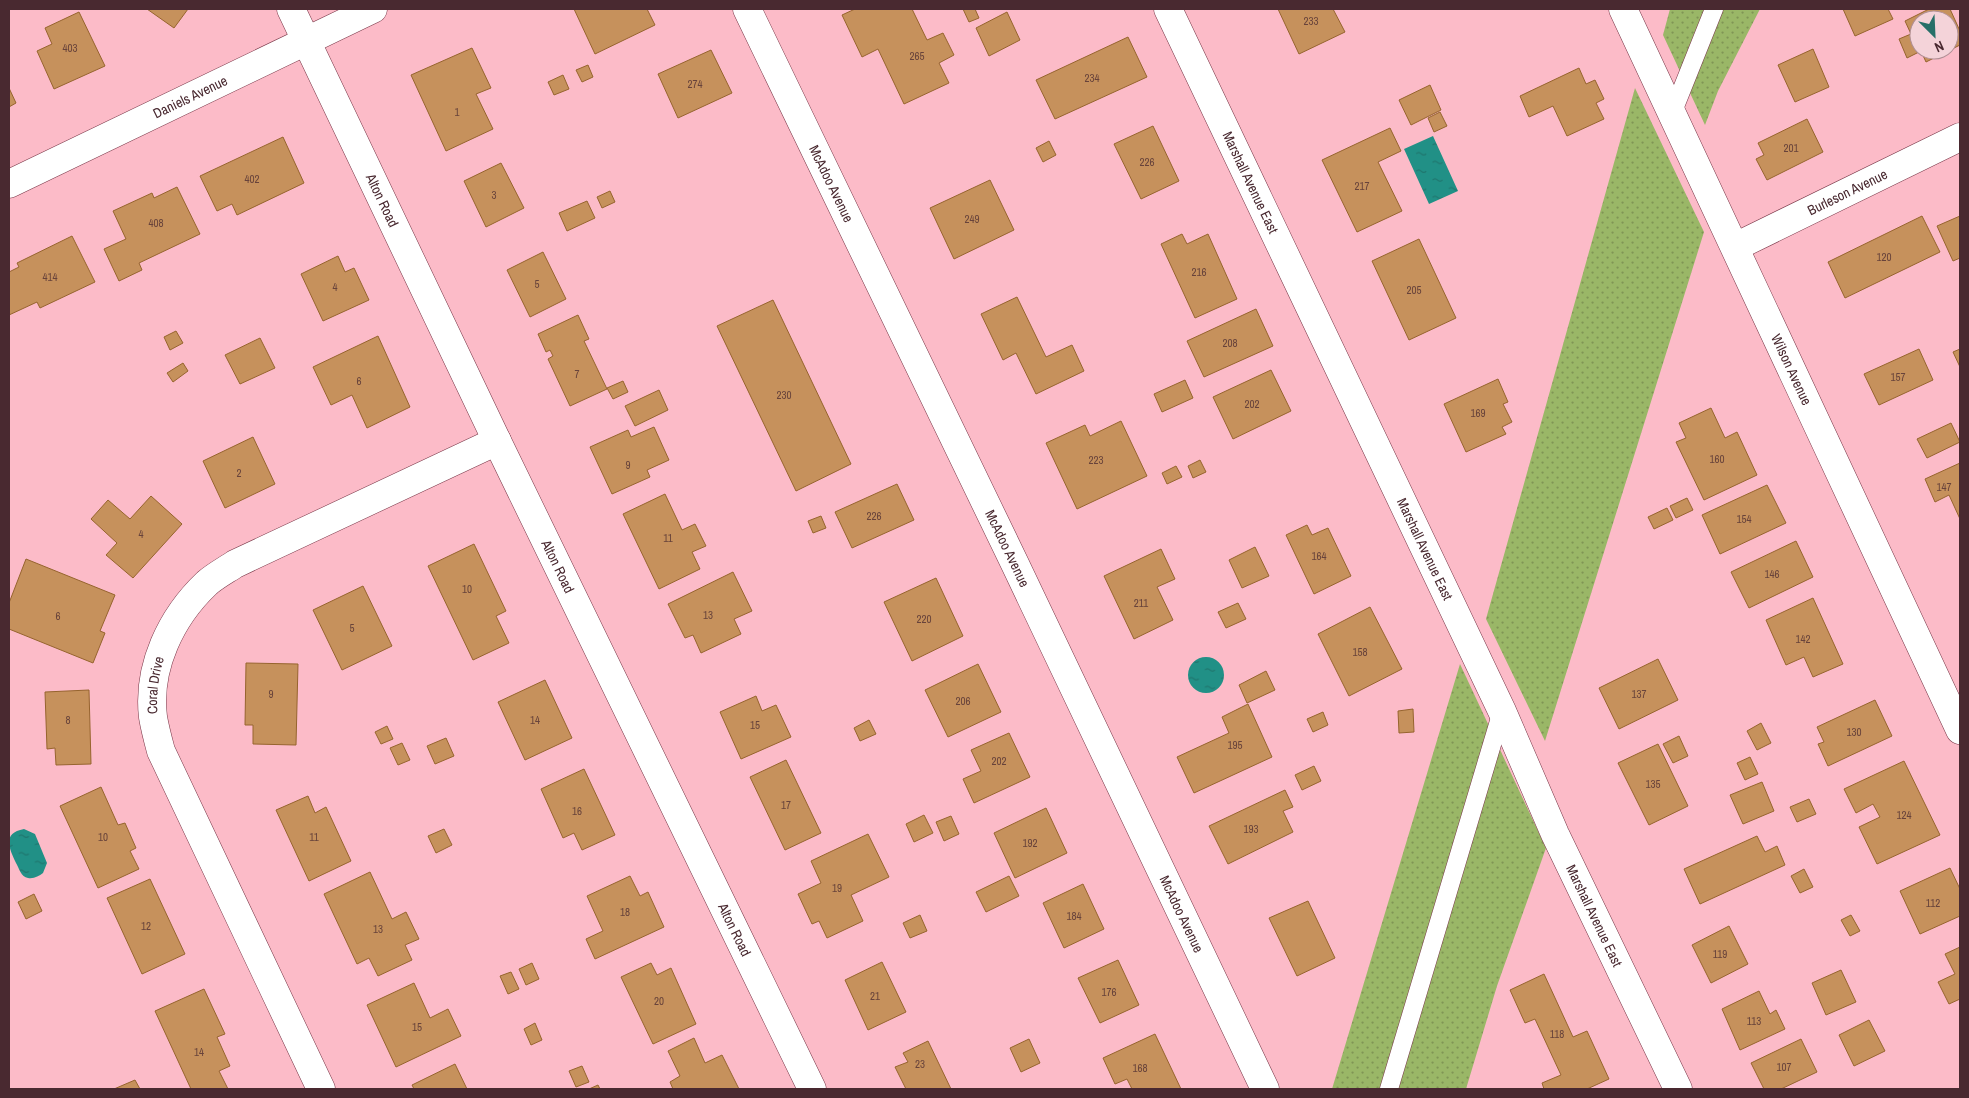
<svg xmlns="http://www.w3.org/2000/svg" width="1969" height="1098" viewBox="0 0 1969 1098" font-family="'Archivo Narrow',sans-serif">
	<defs>
		<pattern id="grass-dots" width="8" height="8" patternUnits="userSpaceOnUse" patternTransform="scale(1.25)"><rect width="8" height="8" fill="#9ab767"/><path d="M2 2h.1M6 6h.1" fill="none" stroke="#809555" stroke-width="1.8" stroke-linecap="round"/></pattern>
		<pattern id="water-ripples" width="26" height="14" patternUnits="userSpaceOnUse" patternTransform="scale(1.25)"><rect width="26" height="14" fill="#219086"/><path d="M2 4q2-2 4 0t4 0M15 11q2-2 4 0t4 0" fill="none" stroke="#1f766e"/></pattern>
	</defs>
	<rect width="100%" height="100%" fill="#fcbbc8"/>
	<!-- grass -->
	<path fill="url(#grass-dots)" d="M1670,9h90l-42,82 -13,34 -42,-90z
		M1635,88l69,144 -159,509 -59,-122z
		M1460,664l86,184 -49,138 -31,103h-134z"/>
	<!-- water -->
	<path fill="url(#water-ripples)" d="M1433,136l25,55 -29,13 -25,-55z
		M1188 675a18 18 0 1 1 36 0a18 18 0 1 1-36 0Z
		M24,829l11,5 12,29 -4,10c-4,3 -9,6 -15,5 -7,-1 -9,-10 -12,-15 -7,-15 -14,-30 8,-34z"/>
	<!-- building -->
	<path fill="#c6915c" stroke="#96642e" fill-rule="evenodd" d="M147,9h41l-14,19z
		M574,9h73l8,16 -60,29z
		M855,9h57l15,31 16,-7 11,22 -15,8 10,20 -45,21 -26,-55 -16,8 -20,-42z
		M963,9h12l4,9 -10,4z
		M1278,9h55l12,23 -46,22z
		M1843,9h45l5,10 -38,17z
		M1929,9h21l10,22v14l-34,17 -5,-11 -14,7 -8,-19 12,-5 -6,-13zM1919,20h30v30h-30z
		M79,12l26,54 -51,23 -17,-38 15,-7 -7,-16z
		M1007,12l13,28 -31,16 -13,-28z
		M1128,37l19,40 -92,42 -19,-39z
		M472,48l19,40 -15,6 17,35 -47,22 -35,-76z
		M1813,49l16,38 -34,15 -17,-37z
		M711,50l21,43 -54,25 -20,-44z
		M588,65l5,12 -11,5 -6,-12z
		M1579,68l7,16 9,-4 9,19 -8,4 8,16 -37,17 -14,-30 -24,11 -9,-21z
		M563,75l6,14 -15,6 -6,-13z
		M1430,85l11,25 -30,15 -12,-25z
		M9,88l7,15 -7,4z
		M1440,112l7,14 -13,6 -6,-14z
		M1807,119l16,33 -56,28 -11,-21 8,-4 -6,-12z
		M1153,126l26,55 -38,18 -27,-55z
		M1390,128l11,23 -23,11 24,49 -45,21 -35,-72z
		M283,137l21,46 -67,32 -5,-11 -15,7 -17,-35z
		M1049,141l7,14 -13,7 -7,-14z
		M501,163l23,45 -38,19 -22,-46z
		M990,180l24,50 -60,29 -24,-51z
		M177,187l23,47 -61,29 3,7 -23,11 -15,-32 22,-10 -13,-28 39,-18 2,5z
		M610,191l5,11 -13,6 -5,-11z
		M587,201l8,17 -28,13 -8,-18z
		M1922,216l18,36 -95,46 -17,-36z
		M1960,216v42l-7,3 -16,-35z
		M1182,234l5,10 21,-10 29,65 -42,19 -34,-74z
		M72,236l23,46 -55,26 -3,-6 -28,13v-43l10,-5 -2,-4z
		M1419,239l37,79 -47,22 -37,-79z
		M543,252l23,47 -36,18 -23,-47z
		M338,256l7,16 9,-4 15,32 -46,21 -22,-47z
		M1017,297l29,60 26,-12 12,26 -48,23 -20,-41 -13,7 -22,-46z
		M773,300l78,164 -55,27 -79,-165z
		M1256,309l17,37 -69,31 -17,-36z
		M578,315l11,24 -5,2 23,48 -37,17 -22,-47 5,-3 -3,-6 -4,2 -8,-18z
		M176,331l7,12 -13,7 -6,-13z
		M378,336l32,71 -43,21 -15,-33 -21,10 -18,-38z
		M260,338l15,30 -35,16 -15,-29z
		M1919,349l14,31 -54,25 -15,-31z
		M1960,349v18l-7,-15z
		M183,363l5,8 -15,11 -6,-9z
		M1271,370l20,41 -58,28 -20,-42z
		M1498,379l10,23 -5,2 9,18 -10,5 4,7 -40,18 -22,-48z
		M1185,380l8,18 -31,14 -8,-18z
		M623,381l5,11 -15,7 -6,-11z
		M659,390l9,20 -33,16 -10,-20z
		M1711,408l14,30 12,-6 20,43 -53,25 -28,-58 10,-4 -7,-15z
		M1121,421l26,55 -70,33 -31,-66 39,-18 5,11z
		M1951,423l9,19 -33,16 -10,-19z
		M654,427l15,33 -22,10 3,7 -38,17 -22,-47 38,-17 3,7z
		M253,437l22,47 -50,24 -22,-47z
		M1200,460l6,12 -13,6 -5,-12z
		M1960,463v56l-11,-24 -14,7 -10,-23z
		M1176,466l6,11 -15,7 -5,-11z
		M897,484l17,36 -62,28 -17,-36z
		M1767,485l19,38 -66,31 -18,-39z
		M665,494l17,36 13,-6 11,22 -14,6 8,17 -41,20 -36,-75z
		M151,496l31,28 -49,54 -27,-23 11,-12 -26,-24 17,-19 22,19z
		M1687,498l6,12 -17,8 -6,-12z
		M1667,508l6,12 -19,9 -6,-12z
		M821,516l5,12 -13,5 -5,-12z
		M1307,525l5,10 16,-7 23,48 -37,18 -28,-59z
		M1796,541l17,36 -64,31 -18,-36z
		M474,544l32,67 -10,5 13,27 -36,17 -45,-94z
		M1255,547l14,29 -27,12 -13,-28z
		M1161,549l14,30 -18,8 16,33 -39,19 -30,-63z
		M26,559l89,36 -15,36 5,2 -12,30 -84,-34v-26z
		M733,572l19,39 -18,8 7,15 -40,19 -8,-18 -8,3 -17,-34z
		M936,578l27,58 -51,25 -28,-59z
		M363,586l29,60 -50,24 -29,-60z
		M1813,598l30,66 -30,13 -9,-20 -18,8 -20,-45z
		M1238,603l8,16 -20,9 -8,-16z
		M1370,607l32,62 -53,27 -31,-62z
		M1658,659l20,41 -59,29 -20,-41z
		M246,663l52,1 -2,81 -43,-1v-19h-8z
		M978,664l23,48 -53,25 -23,-47z
		M1266,671l9,19 -28,13 -8,-18z
		M545,680l27,58 -47,22 -27,-58z
		M89,690l2,74 -35,1 -1,-17 -8,1 -2,-57z
		M756,696l6,15 14,-6 15,32 -50,22 -21,-47z
		M1875,700l17,36 -64,30 -10,-22 6,-2 -7,-15z
		M1248,704l24,53 -78,36 -17,-36 52,-24 -7,-16z
		M1413,709l1,23 -15,1 -1,-22z
		M1323,712l5,13 -15,7 -6,-13z
		M869,720l7,14 -16,7 -6,-13z
		M1761,723l10,20 -14,7 -10,-19z
		M387,726l6,13 -12,5 -6,-12z
		M1009,733l21,44 -56,26 -11,-24 18,-8 -10,-21z
		M1679,736l9,20 -15,7 -10,-19z
		M446,738l8,18 -19,8 -8,-18z
		M402,743l8,17 -12,5 -8,-17z
		M1658,744l30,62 -39,19 -31,-62z
		M1750,757l8,17 -13,6 -8,-17z
		M786,760l35,73 -36,17 -35,-73z
		M1904,761l36,74 -63,29 -18,-37 21,-10 -7,-13 -17,9 -12,-24z
		M1314,766l7,15 -19,9 -7,-15z
		M584,769l31,66 -33,15 -8,-17 -11,5 -22,-49z
		M1762,782l12,29 -31,13 -13,-29z
		M101,787l17,38 7,-2 11,25 -6,3 9,18 -41,19 -38,-82z
		M1285,790l8,17 -10,4 10,21 -65,32 -19,-38z
		M308,796l7,17 11,-6 25,54 -42,20 -33,-71z
		M1809,799l7,15 -19,8 -7,-15z
		M1046,808l21,45 -52,25 -21,-45z
		M924,815l9,18 -19,9 -8,-18z
		M951,816l8,18 -15,7 -8,-19z
		M444,829l8,16 -16,8 -8,-17z
		M868,834l21,43 -38,18 12,26 -36,17 -8,-17 -7,3 -14,-30 23,-11 -10,-22z
		M1757,836l8,16 12,-6 8,19 -85,39 -16,-35z
		M1950,868l10,21v27l-40,18 -20,-43z
		M1804,869l9,18 -13,6 -9,-17z
		M370,872l22,47 14,-7 13,27 -14,6 7,15 -34,16 -9,-18 -12,6 -33,-70z
		M630,876l10,20 8,-4 16,35 -69,32 -9,-20 17,-8 -16,-35z
		M1009,876l10,20 -33,16 -10,-20z
		M150,879l35,75 -43,20 -35,-76z
		M1083,884l21,45 -40,19 -21,-45z
		M34,894l8,17 -16,8 -8,-17z
		M1308,901l27,57 -38,18 -28,-58z
		M920,915l7,16 -17,7 -7,-15z
		M1851,915l9,16 -10,5 -9,-16z
		M1729,926l19,38 -37,19 -19,-38z
		M1960,947v52l-11,5 -11,-22 17,-8 -10,-20z
		M1118,960l21,45 -39,18 -22,-45z
		M882,962l24,50 -38,18 -23,-50z
		M532,963l7,16 -13,6 -7,-16z
		M651,963l6,12 14,-7 25,56 -43,20 -32,-67z
		M1841,970l15,32 -30,13 -14,-32z
		M511,972l8,17 -11,5 -8,-18z
		M1544,974l29,63 14,-6 22,48 -22,10h-43l-2,-6 19,-8 -26,-56 -10,4 -15,-33z
		M414,983l16,35 18,-9 13,27 -65,31 -29,-62z
		M204,989l21,45 -8,3 13,29 -11,5 9,18h-37l-36,-78z
		M1759,991l11,23 6,-4 9,19 -45,21 -18,-41z
		M1869,1020l16,31 -31,15 -15,-31z
		M535,1023l7,17 -11,5 -7,-16z
		M1155,1034l26,55h-49l-5,-10 -12,5 -12,-26z
		M694,1038l11,25 17,-8 17,34h-66l-3,-7 10,-6 -12,-25z
		M1029,1039l11,24 -19,9 -11,-24z
		M1801,1039l16,33 -36,17h-17l-13,-26z
		M928,1041l23,48h-45l-11,-22 13,-5 -5,-9z
		M455,1064l12,25h-53l-2,-4z
		M582,1066l7,16 -13,5 -7,-16z
		M135,1080l5,9h-26z
		M598,1085l2,4h-11z"/>
	<g fill="none" stroke-linecap="round" stroke-linejoin="round">
		<defs>
			<path id="lane" d="M1672,114l42,-105
				M1389,1089l113,-378"/>
			<g id="street">
				<path id="s1" d="M291,9l206,432 315,648"/>
				<path id="s2" d="M747,9l268,555 250,525"/>
				<path id="s3" d="M1168,9l334,702 53,123 123,255"/>
				<path id="s4" d="M1623,9l337,721"/>
				<path id="s5" d="M9,184l364,-175"/>
				<path id="s6" d="M1735,247l225,-110"/>
				<path id="s7" d="M321,1089l-160,-338c-3,-11 -6,-22 -8,-34 -6,-50 18,-100 54,-134 8,-7 19,-13 28,-19l262,-123"/>
			</g>
		</defs>
		<!-- lane casing -->
		<use href="#lane" stroke="#783647" stroke-width="19"/>
		<!-- street casing -->
		<use href="#street" stroke="#783647" stroke-width="29"/>
		<!-- lane -->
		<use href="#lane" stroke="#fff" stroke-width="18"/>
		<!-- street -->
		<use href="#street" stroke="#fff" stroke-width="28"/>
	</g>
	<g text-anchor="middle" dominant-baseline="central" stroke-width="4" stroke-linejoin="round" paint-order="stroke">
		<!-- number labels -->
		<g font-size="11" fill="#68433b">
			<text x="1311" y="21">233</text>
			<text x="70" y="48">403</text>
			<text x="917" y="56">265</text>
			<text x="1092" y="78">234</text>
			<text x="695" y="84">274</text>
			<text x="457" y="112">1</text>
			<text x="1791" y="148">201</text>
			<text x="1147" y="162">226</text>
			<text x="252" y="179">402</text>
			<text x="1362" y="186">217</text>
			<text x="494" y="195">3</text>
			<text x="972" y="219">249</text>
			<text x="156" y="223">408</text>
			<text x="1884" y="257">120</text>
			<text x="1199" y="272">216</text>
			<text x="50" y="277">414</text>
			<text x="537" y="284">5</text>
			<text x="335" y="287">4</text>
			<text x="1414" y="290">205</text>
			<text x="1230" y="343">208</text>
			<text x="577" y="374">7</text>
			<text x="1898" y="377">157</text>
			<text x="359" y="381">6</text>
			<text x="784" y="395">230</text>
			<text x="1252" y="404">202</text>
			<text x="1478" y="413">169</text>
			<text x="1717" y="459">160</text>
			<text x="1096" y="460">223</text>
			<text x="628" y="465">9</text>
			<text x="239" y="473">2</text>
			<text x="1944" y="487">147</text>
			<text x="874" y="516">226</text>
			<text x="1744" y="519">154</text>
			<text x="141" y="534">4</text>
			<text x="668" y="538">11</text>
			<text x="1319" y="556">164</text>
			<text x="1772" y="574">146</text>
			<text x="467" y="589">10</text>
			<text x="1141" y="603">211</text>
			<text x="708" y="615">13</text>
			<text x="58" y="616">6</text>
			<text x="924" y="619">220</text>
			<text x="352" y="628">5</text>
			<text x="1803" y="639">142</text>
			<text x="1360" y="652">158</text>
			<text x="271" y="694">9</text>
			<text x="1639" y="694">137</text>
			<text x="963" y="701">206</text>
			<text x="68" y="720">8</text>
			<text x="535" y="720">14</text>
			<text x="755" y="725">15</text>
			<text x="1854" y="732">130</text>
			<text x="1235" y="745">195</text>
			<text x="999" y="761">202</text>
			<text x="1653" y="784">135</text>
			<text x="786" y="805">17</text>
			<text x="577" y="811">16</text>
			<text x="1904" y="815">124</text>
			<text x="1251" y="829">193</text>
			<text x="103" y="837">10</text>
			<text x="314" y="837">11</text>
			<text x="1030" y="843">192</text>
			<text x="837" y="888">19</text>
			<text x="1933" y="903">112</text>
			<text x="625" y="912">18</text>
			<text x="1074" y="916">184</text>
			<text x="146" y="926">12</text>
			<text x="378" y="929">13</text>
			<text x="1720" y="954">119</text>
			<text x="1109" y="992">176</text>
			<text x="875" y="996">21</text>
			<text x="659" y="1001">20</text>
			<text x="1754" y="1021">113</text>
			<text x="417" y="1027">15</text>
			<text x="1557" y="1034">118</text>
			<text x="199" y="1052">14</text>
			<text x="920" y="1064">23</text>
			<text x="1784" y="1067">107</text>
			<text x="1140" y="1068">168</text>
		</g>
		<!-- street labels -->
		<g font-size="14" fill="#492930" stroke="#f4d3d9">
			<text stroke="none"><textPath href="#s5" startOffset="201">Daniels Avenue</textPath></text>
			<text stroke="none"><textPath href="#s3" startOffset="192">Marshall Avenue East</textPath></text>
			<text stroke="none"><textPath href="#s2" startOffset="194">McAdoo Avenue</textPath></text>
			<text stroke="none"><textPath href="#s6" startOffset="125">Burleson Avenue</textPath></text>
			<text stroke="none"><textPath href="#s1" startOffset="212">Alton Road</textPath></text>
			<text stroke="none"><textPath href="#s4" startOffset="398">Wilson Avenue</textPath></text>
			<text stroke="none"><textPath href="#s2" startOffset="599">McAdoo Avenue</textPath></text>
			<text stroke="none"><textPath href="#s3" startOffset="598">Marshall Avenue East</textPath></text>
			<text stroke="none"><textPath href="#s1" startOffset="618">Alton Road</textPath></text>
			<text stroke="none"><textPath href="#s7" startOffset="441">Coral Drive</textPath></text>
			<text stroke="none"><textPath href="#s2" startOffset="1004">McAdoo Avenue</textPath></text>
			<text stroke="none"><textPath href="#s3" startOffset="1002">Marshall Avenue East</textPath></text>
			<text stroke="none"><textPath href="#s1" startOffset="1022">Alton Road</textPath></text>
		</g>
	</g>
	<!-- border -->
	<rect width="1969" height="1098" fill="none" stroke="#492930" stroke-width="20"/>
	<!-- north arrow -->
	<g transform="translate(1934 35) rotate(156)"><circle r="24" fill="#f4d3d9" stroke="#b08f95"/>
	<path d="M0-4L9 19L0 12L-9 19Z" fill="#276f68"/>
	<text y="-8" font-size="14" font-weight="bold" text-anchor="middle" fill="#492930">N</text>
	</g>
</svg>
